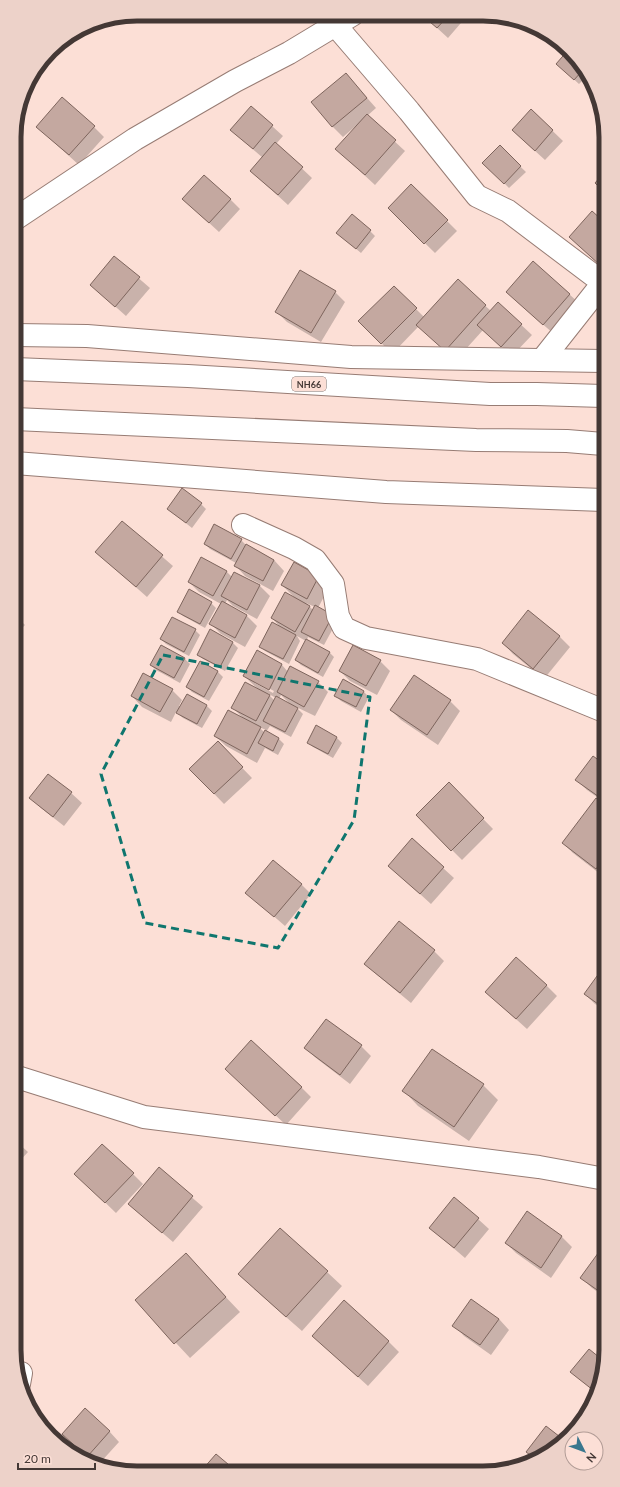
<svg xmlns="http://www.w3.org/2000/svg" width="620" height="1487" viewBox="0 0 620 1487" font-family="Lato,sans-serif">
	<rect width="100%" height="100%" fill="#fcdfd6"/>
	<!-- shadow -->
	<path fill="#0003" fill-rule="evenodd" d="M424,16h43l-19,22z
		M570,50l16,27 -7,7 -22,-20z
		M346,74l30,34 -9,8 38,35 -30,34 -39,-36 22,-24v-1l-15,13 -11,-11z
		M251,107l32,29 -7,8 36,34 -24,27 -37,-34 12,-13 -32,-28z
		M531,110l32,31 -18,19 -22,-20z
		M94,127l10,10 -25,28 -31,-28z
		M500,147l26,25 -17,16 -25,-25z
		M602,160v6l-3,-3z
		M411,185l46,46 -22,22 -46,-45z
		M183,199h47l10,10 -21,23z
		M592,212l10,9v46l-32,-30z
		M370,231l5,5 -14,17 -18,-15z
		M114,257l36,31 -24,28 -35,-31z
		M458,281l33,30 7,-8 34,32 -20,21 -29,-26 -27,30 -37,-34 -27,28 -32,-33 34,-34 30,30z
		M335,292l10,10 -24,40 -34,-20 -10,-10z
		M569,294l11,10 -26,30 -37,-32z
		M201,504l5,5 -14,19 -19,-15z
		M122,522l51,44 -26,31 -51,-45z
		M241,540l5,5 28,15 10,11 -11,20 -28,-15 -10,-11 1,-2 -26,-14 -5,-5z
		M294,564l35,23 -11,21 19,13 -13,24 -16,-8 -1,3 22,12 5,5 -11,20 -22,-12 -5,-5 10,-19 -9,-5 3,5 -11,23 -24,-13 -5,-5 21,-18 -9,-10 24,-19 -14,-14zM306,603l9,4 -2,3z
		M226,571l6,6 3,-4 25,13 10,10 -13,23 -24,-13 -6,-6 -2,4 22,12 10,10 -12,21 -24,-13 -10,-10 10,-20 -22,-12 -10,-10z
		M211,603l5,5 -11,20 -22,-12 -5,-5z
		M529,612l31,25 10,10 -26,32 -31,-25 -10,-11z
		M16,616l9,9 -9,9z
		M195,630l5,5 -11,21 -23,-12 -5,-5z
		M211,631l22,12 5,5 -13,23 -22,-12 -5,-5z
		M161,646l24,13 5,5 -10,19 -24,-13 -5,-5z
		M257,652l25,13 6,7 30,10 10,10 -13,24 -25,-12 -9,-9 -2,4 19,10 5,5 -12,23 -21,-11 -4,6 13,7 5,5 -6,11 -13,-7 -8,15 -31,-17 -11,-10 29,-17 -12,-12 26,-18 -14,-13zM255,681l19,10 -1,2 -18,-10zM267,693l9,5 -1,3zM259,727l7,3 -1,3z
		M380,661l10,10 -13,24 -27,-14 -10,-10z
		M201,662l17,10 5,5 -14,24 -17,-9 -5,-5z
		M414,676l36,25 10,10 -22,34 -37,-25 -10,-10z
		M172,690l10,10 -3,6h2l6,-11 20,11 5,5 -10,17 -19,-10 -7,-6 -5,10 -29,-15 -10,-11z
		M364,692l5,5 -8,15 -20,-11 -5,-5z
		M337,738l5,5 -9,15 -20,-11 -5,-5z
		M218,743l34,35 -28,26 -34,-35z
		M604,765v37l-17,-12 -10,-10z
		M48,775l23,18 11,10 -18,23 -23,-18 -10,-10z
		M449,784l44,45 -31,31 -45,-45z
		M596,799l8,6v72l-31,-24 -10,-10z
		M389,866l54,2 11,10 -23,26z
		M301,884l10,10 -26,32 -38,-33z
		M434,951l10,10 -33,42 -35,-29 -11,-10z
		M605,966v45l-10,-7 -10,-10z
		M546,985l11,11 -30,33 -30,-27z
		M17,994l6,6 -6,8z
		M326,1020l35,26 10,10 -21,28 -34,-26 -11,-10z
		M236,1079l65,8 10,10 -25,28z
		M483,1085l15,15 -29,41 -51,-35 -14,-15z
		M17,1142l11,10 -11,12z
		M159,1169l44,38 -30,35 -44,-38z
		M133,1174l10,10 -27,29 -30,-29z
		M527,1213l35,24 10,10 -21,31 -35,-25 -10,-10z
		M478,1219l11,10 -24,29 -35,-30z
		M604,1246l1,1 1,51 -14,-10 -10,-10z
		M186,1255l54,57 -50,46 -54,-58z
		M327,1272l15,14 -40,45 -48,-42z
		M499,1319l10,11 -18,25 -27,-19 -10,-11z
		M313,1336l75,5 11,11 -31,34z
		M605,1363l-8,31 -25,-22z
		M546,1428l18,13 -19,15 -9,4 -8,-8z
		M109,1431l10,11 -20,22 -9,-5 -17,-15z"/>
	<!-- building -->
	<path fill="#c4a8a0" stroke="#7e655d" d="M423,16h25l-11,12z
		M569,49l13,22 -8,9 -18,-16z
		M346,73l21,25 -35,29 -21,-25z
		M62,97l33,29 -26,29 -33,-28z
		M251,106l22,19 -20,24 -23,-19z
		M531,109l22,21 -18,21 -23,-21z
		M367,114l29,26 -31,35 -30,-26z
		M275,142l28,25 -25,28 -28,-24z
		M500,145l21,21 -17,18 -22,-21z
		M204,175l27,24 -22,24 -27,-24z
		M602,175v15l-7,-7z
		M411,184l37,36 -24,24 -36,-36z
		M592,211l10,9v45l-1,1 -32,-29z
		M352,214l19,16 -15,19 -20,-16z
		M114,256l26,21 -25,30 -25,-22z
		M533,261l37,33 -27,31 -37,-33z
		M300,270l36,21 -25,42 -36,-21z
		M458,279l28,26 -41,46 -29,-26z
		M394,286l23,22 -36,36 -23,-23z
		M498,302l24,22 -21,23 -24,-22z
		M182,488l20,15 -16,20 -19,-14z
		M122,521l41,34 -27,32 -41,-35z
		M214,524l28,15 -11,20 -27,-15z
		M246,544l28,16 -11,21 -29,-15z
		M201,557l26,14 -14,25 -25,-14z
		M294,562l25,14 -12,23 -26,-14z
		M234,572l26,13 -13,25 -26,-14z
		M189,589l23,13 -12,22 -23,-12z
		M285,592l25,14 -15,26 -24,-14z
		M222,601l25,14 -12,23 -26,-14z
		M315,605l18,10 -14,26 -18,-9z
		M528,610l32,26 -27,33 -31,-26z
		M172,617l24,12 -12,23 -24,-13z
		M272,622l24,13 -13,24 -24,-12z
		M210,629l23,13 -13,25 -23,-12z
		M306,639l24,13 -12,21 -23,-13z
		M161,645l24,13 -11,20 -24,-13z
		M353,645l28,15 -15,26 -27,-15z
		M257,650l25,14 -13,26 -26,-14z
		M200,661l18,10 -14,26 -18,-10z
		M290,666l29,15 -15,26 -27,-15z
		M143,673l30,16 -13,23 -29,-16z
		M414,675l37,25 -24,35 -37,-25z
		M343,679l21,12 -8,16 -22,-11z
		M245,682l25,13 -14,26 -25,-13z
		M187,694l20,11 -10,19 -21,-11z
		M276,696l22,12 -13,24 -22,-11z
		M228,710l33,17 -14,27 -33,-18z
		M316,725l21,12 -9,17 -21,-11z
		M265,730l14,8 -6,13 -15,-8z
		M218,741l25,26 -29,27 -25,-25z
		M593,756l11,8v33l-2,2 -27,-19z
		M48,774l24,18 -19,25 -24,-19z
		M449,782l35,36 -33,33 -35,-36z
		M596,798l8,6v54l-8,11 -34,-26z
		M412,838l32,29 -24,27 -32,-28z
		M273,860l29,24 -28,33 -29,-24z
		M399,921l36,29 -35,43 -36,-29z
		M516,957l31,28 -31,34 -31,-27z
		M605,965v44l-21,-15z
		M326,1019l36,26 -22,30 -36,-27z
		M251,1040l51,47 -27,29 -50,-47z
		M432,1049l52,35 -30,43 -52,-36z
		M102,1144l32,29 -29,30 -31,-29z
		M159,1167l34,29 -31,37 -34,-29z
		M454,1197l25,21 -25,30 -25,-20z
		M527,1211l35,25 -21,32 -36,-25z
		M280,1228l48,43 -42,46 -48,-43z
		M604,1245l1,1 1,45 -3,3 -23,-16z
		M186,1253l40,44 -52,47 -39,-44z
		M471,1299l28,20 -19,26 -28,-19z
		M344,1300l45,41 -31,36 -46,-41z
		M589,1349l16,13 -7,32 -28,-22z
		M85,1408l25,23 -23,26 -25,-23z
		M546,1426l18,14 -19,16 -8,4 -11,-8z
		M216,1454l19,16h-33z"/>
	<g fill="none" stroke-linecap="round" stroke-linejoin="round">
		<defs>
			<path id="minor" d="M336,26l73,85 68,85 31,15 94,71
				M15,219l120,-80 100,-58 54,-28 63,-38
				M542,360l60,-76
				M243,525l51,23 21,12 18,24 5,32 6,12 22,10 111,21 127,52
				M19,1384l2,-11"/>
			<path id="tertiary" d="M15,335l72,1 264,21 252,4
				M15,463l371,29 217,8"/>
			<path id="secondary" d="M17,1077l127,40 395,50 66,12"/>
			<path id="trunk" d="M15,369l173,7 302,18h47l66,2
				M15,419l461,21 91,1 36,3"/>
		</defs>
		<!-- minor casing -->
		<use href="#minor" stroke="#977c74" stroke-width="24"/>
		<!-- tertiary casing -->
		<use href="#tertiary" stroke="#977c74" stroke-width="24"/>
		<!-- secondary casing -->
		<use href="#secondary" stroke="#977c74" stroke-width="24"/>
		<!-- trunk casing -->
		<use href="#trunk" stroke="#977c74" stroke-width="24"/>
		<!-- minor -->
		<use href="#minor" stroke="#fff" stroke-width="22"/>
		<!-- tertiary -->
		<use href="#tertiary" stroke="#fff" stroke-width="22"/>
		<!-- secondary -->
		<use href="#secondary" stroke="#fff" stroke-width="22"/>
		<!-- trunk -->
		<use href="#trunk" stroke="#fff" stroke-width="22"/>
	</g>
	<!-- marked area -->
	<path fill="none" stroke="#0f766e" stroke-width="3" stroke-dasharray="8 5" stroke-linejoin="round" d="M163,655l207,42 -16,123 -76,128 -133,-25 -44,-149z"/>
	<g text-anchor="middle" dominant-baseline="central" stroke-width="3.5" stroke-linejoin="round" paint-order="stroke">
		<!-- shield labels -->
		<rect fill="#fcdfd6" stroke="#7b6a65" stroke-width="1" x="292" y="377" width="34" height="14" rx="3"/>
		<g font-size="9" font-weight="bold" fill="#443835">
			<text x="309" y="384">NH66</text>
		</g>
	</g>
	<!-- crop -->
	<path d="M0 0H620V1487H0ZM137 21H483A116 116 0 0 1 599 137V1350A116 116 0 0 1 483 1466H137A116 116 0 0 1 21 1350V137A116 116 0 0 1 137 21Z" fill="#edd2c9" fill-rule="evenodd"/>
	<path fill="none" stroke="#443835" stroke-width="5" d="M137 21H483A116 116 0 0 1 599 137V1350A116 116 0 0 1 483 1466H137A116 116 0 0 1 21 1350V137A116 116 0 0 1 137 21Z"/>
	<!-- north arrow -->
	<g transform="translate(584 1451) rotate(132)"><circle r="19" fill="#fcdfd6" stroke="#b29c96"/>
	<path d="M0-3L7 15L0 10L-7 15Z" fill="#3a778e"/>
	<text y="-6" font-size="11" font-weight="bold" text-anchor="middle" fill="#443835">N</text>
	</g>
	<!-- scale -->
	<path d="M18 1463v6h77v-6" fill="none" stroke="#443835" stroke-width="2"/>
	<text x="24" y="1463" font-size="12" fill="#443835" stroke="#fcdfd6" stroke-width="3" paint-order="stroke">20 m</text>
</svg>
